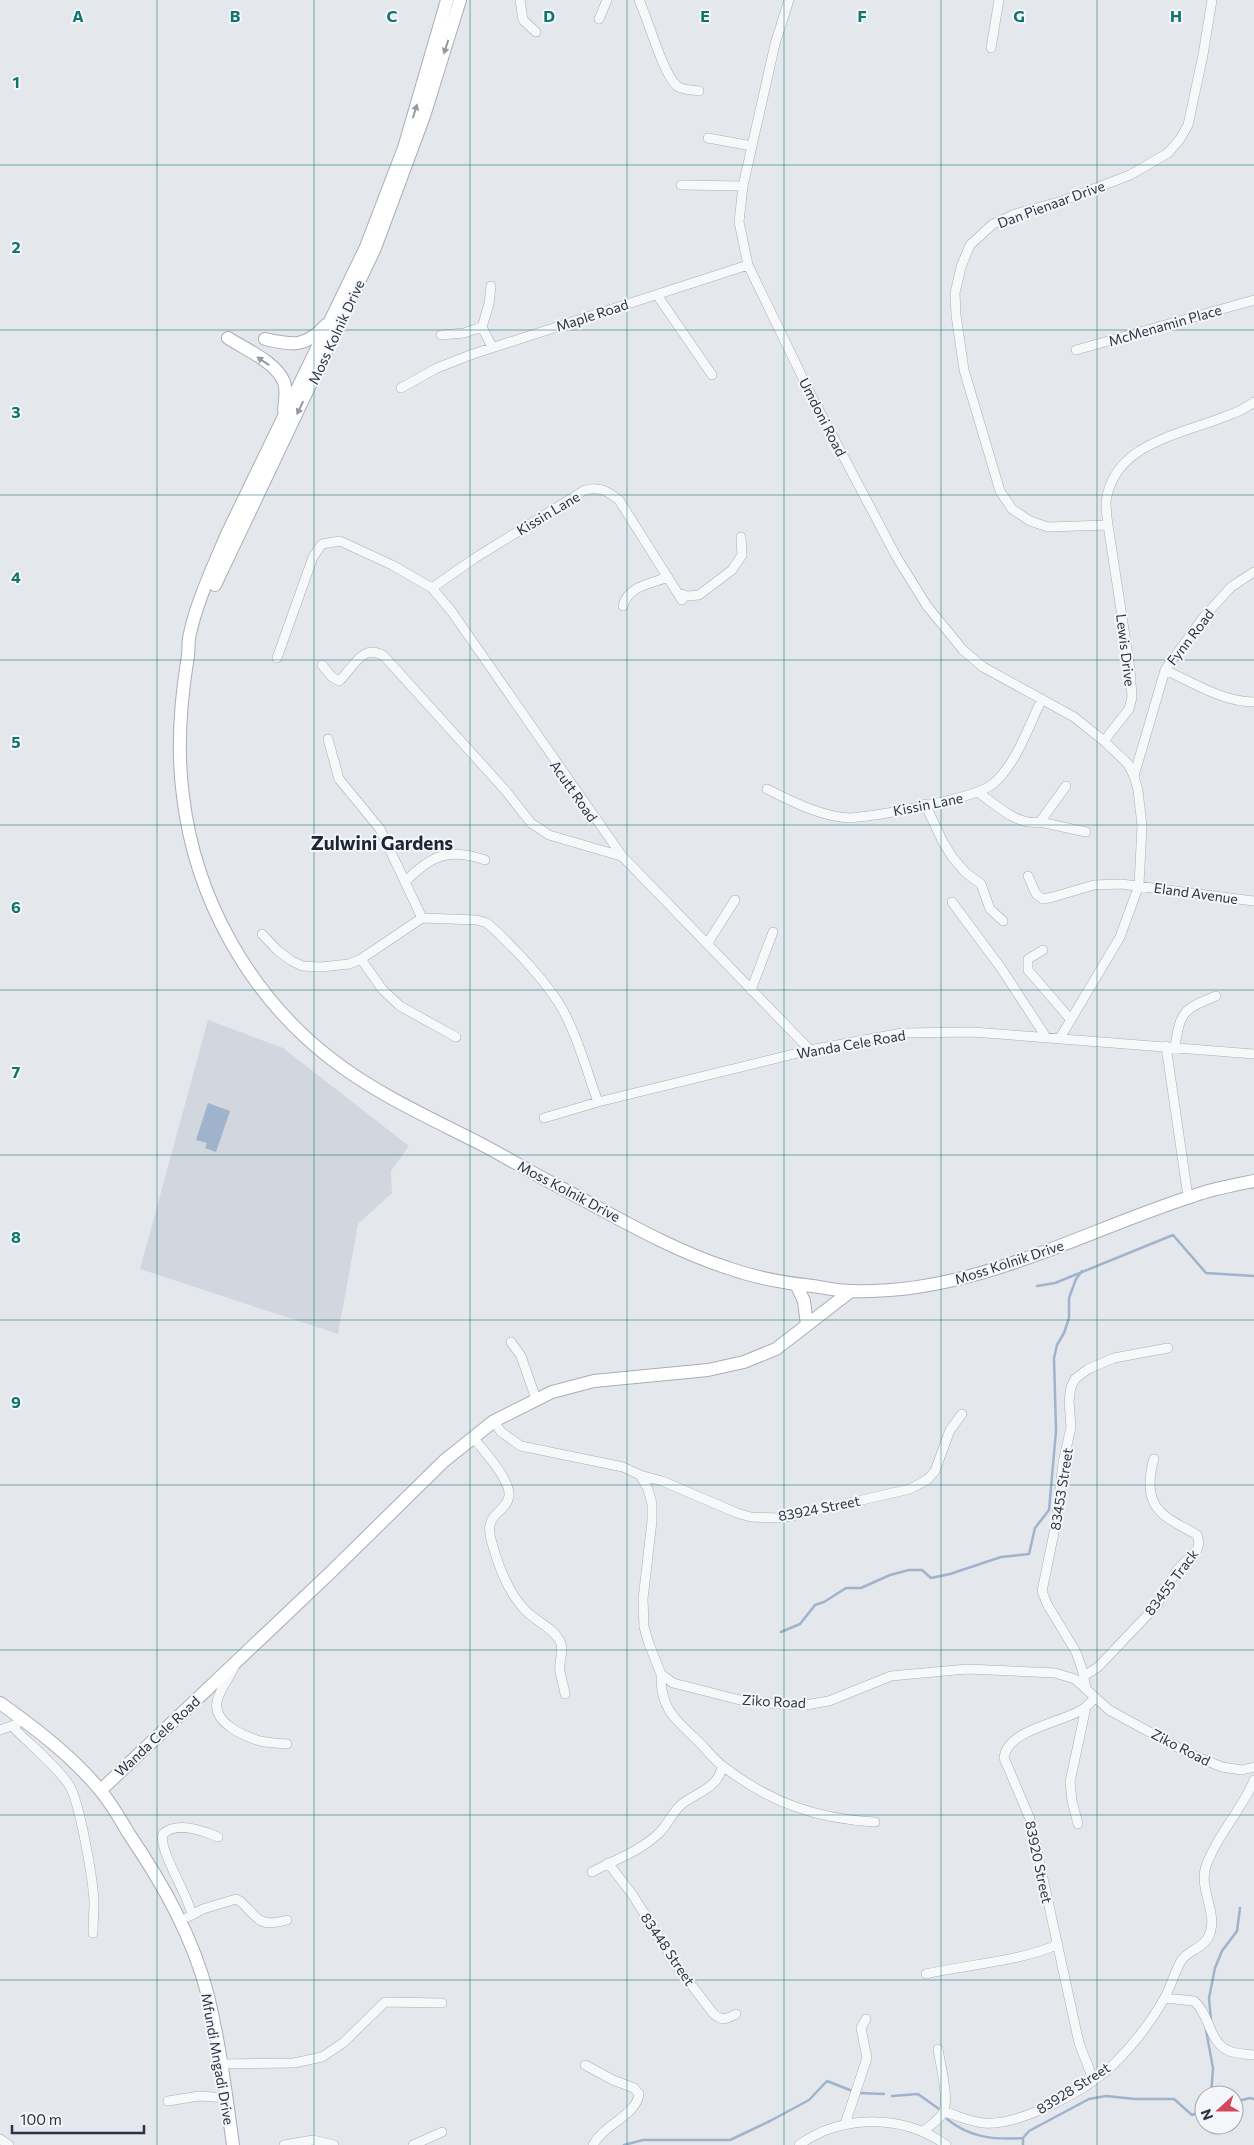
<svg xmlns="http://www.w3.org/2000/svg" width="1254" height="2145" viewBox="0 0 1254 2145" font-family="Commissioner,sans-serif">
	<rect width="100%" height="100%" fill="#e4e7ec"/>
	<!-- built -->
	<path fill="#d2d6de" d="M208,1020l75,28 126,98 -18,25 1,22 -34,31 -20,110 -198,-65z"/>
	<!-- water -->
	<path fill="#9fb4cc" d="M208,1103l22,8 -14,41 -11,-4 2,-5 -11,-3z"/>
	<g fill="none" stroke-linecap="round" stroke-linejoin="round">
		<!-- stream -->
		<path stroke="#9fb4cc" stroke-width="2.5" d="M1037,1286l18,-3 118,-48 33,38 48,3
			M781,1632l19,-8 15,-19 9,-3 22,-14h15l29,-13 19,-5h13l9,8 19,-4 51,-17 28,-3 6,-26 14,-18 7,-79 -2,-73 3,-13 7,-12 5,-15v-20l7,-19 6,-8
			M1211,2020l-2,-22 6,-30 7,-17 15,-20 3,-23
			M1206,2030l7,38 -2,27
			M860,2093l24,1
			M892,2096l26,-2 21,15
			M1234,2102l16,-4 4,1
			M947,2119c23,19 48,21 76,19
			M624,2145l19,-5h87l40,-19 39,-21 18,-19 28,11
			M1023,2145v-7l6,-7 60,-32 17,-3 29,3h39l18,16 12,-4"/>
		<defs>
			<path id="street" d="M520,0l3,20 13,12
				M639,0c9,19 24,74 38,86 5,4 16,4 22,5
				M789,0l-14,44 -32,142 -4,36 9,43 63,130 85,161 31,50 36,44 20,17 91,50 30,24 24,23 6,12 4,14 4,36 -3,59 -19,52 -60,101
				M599,19l8,-19
				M991,48l8,-48
				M708,138l44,8
				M681,185l62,1
				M657,295l55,80
				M482,327l7,-23 2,-18
				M441,335l23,-2 18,-6 10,20
				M1076,350l178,-50
				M401,388l36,-20 36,-14 275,-89
				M1108,525l-60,2 -18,-6 -18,-12 -12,-18 -36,-121 -8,-55 -1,-22 6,-26 9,-22 23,-21 22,-10 47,-13 68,-26 38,-22 12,-14 8,-14 15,-70 9,-55
				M432,588l43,-30 110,-68c15,-4 22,1 34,10l63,100
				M678,593l9,3 12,-1 33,-25 10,-15 -1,-18
				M623,606c5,-20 27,-22 45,-29
				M277,658l36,-101 9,-13 18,-3 52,24 40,23 20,24 170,244 188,194
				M322,665l10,12 7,4c14,-12 23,-39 45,-25l121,134 26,33 18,12 72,21
				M1165,670c27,12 58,32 89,32
				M328,739l11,40 41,50 42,89
				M1104,741l25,-32 3,-12 -2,-28 -22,-144c-1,-7 -2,-16 -2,-23 7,-55 66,-66 110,-82 13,-5 27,-9 38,-18
				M1134,776l31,-106 38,-52 28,-31 23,-15
				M767,789c26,13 53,27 82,29 27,-2 126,-19 144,-34 24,-21 35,-57 49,-85
				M978,792c18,13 39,34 62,30l26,-36
				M925,804l18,38 10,16 13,15 15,11 9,25 13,12
				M1040,822l46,10
				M1028,876l8,18 7,5 10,-2 41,-12 27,-1 133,17
				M405,882c25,-26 44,-35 80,-22
				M952,902l49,66 45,69
				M262,934l16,17 14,10 10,5 19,1 28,-3 12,-5 61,-41 55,2 10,3c25,22 62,61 77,89 15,28 23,60 34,90
				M707,944l28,-44
				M1043,950l-15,9v11l43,50
				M361,959l21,30 18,17 56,31
				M751,990l22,-58
				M1166,1046l22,151
				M1175,1047c5,-35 8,-38 41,-51
				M544,1118l54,-16 212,-52 92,-17 71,-1 281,22
				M511,1342l10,14 15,43
				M494,1421l7,11 20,14 102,21 17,8 8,14 4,15v17l-9,78 1,28 5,17 12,30 12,9 67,17 38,4 27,1 24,-4 62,-25 76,-7 88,4 20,6 34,31 81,44 32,13 20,3 12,-3
				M473,1438c10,11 38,43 36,58 -3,19 -27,15 -17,47 6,22 17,51 34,68 11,11 26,16 34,30 5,11 -2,20 0,30 1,8 4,15 5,23
				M640,1475l22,6 75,32 14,4 28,1 17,-3 114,-26 18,-10 7,-8 15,-41 12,-16
				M234,1667c-5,12 -15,23 -17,35 -4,21 27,34 43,39 9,2 18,2 27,3
				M661,1674c-1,33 13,45 36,66 9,9 17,20 27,27 47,36 93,52 151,55
				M1084,1676l14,-9 59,-62 20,-35 20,-20 2,-7 -2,-8c-21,-13 -47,-20 -47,-50 0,-10 1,-17 4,-26
				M1086,1688l-4,-19 -6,-17 -29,-48 -5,-13 14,-68 7,-60 8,-36 -2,-26 2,-14 4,-8 13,-10 26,-11 54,-10
				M13,1727c18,19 41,36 56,58 11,17 24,95 25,117 0,10 -1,20 -1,31
				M0,1730l17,-6
				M1078,1824l-6,-23 -2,-19 16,-75
				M608,1863l24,31 47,75 34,44c9,9 13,6 23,1
				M592,1872c22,-12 47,-20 66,-38 10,-9 14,-22 24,-30 15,-12 37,-16 40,-38
				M192,1915c-4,-21 -34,-65 -29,-81 13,-13 41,-3 55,3
				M188,1917l15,-8 33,-10 4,2c19,17 17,27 47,19
				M926,1974c44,-10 90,-12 131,-29
				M1165,1998l29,3c15,12 15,40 33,49 7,4 19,4 27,5
				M222,2064l72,-1 28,-6 21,-14 42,-41 57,1
				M585,2065l28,15 21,8 5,6c-3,22 -34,29 -46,51
				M1093,2079l-14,-36 -49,-224 -26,-61c3,-29 58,-35 79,-49 5,-3 8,-7 11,-11
				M168,2101l31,-5 28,2
				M944,2112c13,3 26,10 40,11 36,3 103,-33 129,-58 19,-19 38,-43 51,-66 7,-12 10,-26 17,-38 6,-11 22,-12 28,-25 10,-22 -11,-47 -3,-70 7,-19 19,-37 30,-53 6,-11 14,-21 18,-33
				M845,2124l22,-66 -6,-30 5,-9
				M923,2132c6,-6 16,-12 20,-19 7,-12 -3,-50 -5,-64
				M0,2139l9,6
				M284,2145l29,-5 21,5
				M413,2145l29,-13
				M799,2145c43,-31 104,-31 147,0"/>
			<path id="secondary" d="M447,0l-43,148 -38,99 -139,287c-14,33 -31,69 -38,104 -1,8 0,16 -2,24 -7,44 -10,90 -4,134 12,102 66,199 147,262 46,36 100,60 151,86 23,12 46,26 69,38 58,30 116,66 178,86 28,10 56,15 85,18 13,2 26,5 39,5 122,4 228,-59 341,-95 19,-7 41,-11 61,-15
				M228,338c17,11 48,24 56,44 3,9 1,20 0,28
				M265,339c28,6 40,9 61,-14
				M215,585l160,-337 49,-132 36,-116
				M796,1284l8,17 3,24
				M0,1703c35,25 72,53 100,87 11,13 20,29 29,44 34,50 64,103 79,162 12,49 18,99 25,149
				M101,1790l230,-218 113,-111 50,-40 58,-29 42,-11 114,-11 36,-8 32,-13 75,-58"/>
		</defs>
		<!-- street casing -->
		<use href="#street" stroke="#a9aeb7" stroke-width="10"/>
		<!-- secondary casing -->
		<use href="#secondary" stroke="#a9aeb7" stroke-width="14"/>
		<!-- street -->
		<use href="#street" stroke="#f7f8fa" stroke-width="9"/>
		<!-- secondary -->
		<use href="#secondary" stroke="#fff" stroke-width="12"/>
	</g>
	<!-- one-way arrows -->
	<defs><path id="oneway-solid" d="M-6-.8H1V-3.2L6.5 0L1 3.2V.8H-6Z" transform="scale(1.25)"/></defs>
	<g fill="#959aa2">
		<use href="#oneway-solid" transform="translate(446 47) rotate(108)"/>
		<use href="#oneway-solid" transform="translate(415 111) rotate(-73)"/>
		<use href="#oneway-solid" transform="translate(263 361) rotate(-146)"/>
		<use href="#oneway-solid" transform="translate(300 408) rotate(115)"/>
	</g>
	<!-- grid -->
	<path fill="none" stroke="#0f766e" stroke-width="1" stroke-opacity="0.55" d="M157,0v2145M314,0v2145M470,0v2145M627,0v2145M784,0v2145M941,0v2145M1097,0v2145M0,165h1254M0,330h1254M0,495h1254M0,660h1254M0,825h1254M0,990h1254M0,1155h1254M0,1320h1254M0,1485h1254M0,1650h1254M0,1815h1254M0,1980h1254"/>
	<g text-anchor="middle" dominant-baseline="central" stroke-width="4" stroke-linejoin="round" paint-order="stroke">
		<!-- street labels -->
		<g font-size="14" fill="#2b3445" stroke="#f4f6f9">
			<text transform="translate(1051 204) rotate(-20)">Dan Pienaar Drive</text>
			<text transform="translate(592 315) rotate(-18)">Maple Road</text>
			<text transform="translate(1165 325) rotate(-16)">McMenamin Place</text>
			<text transform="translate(336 332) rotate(-65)">Moss Kolnik Drive</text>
			<text transform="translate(823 417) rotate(63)">Umdoni Road</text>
			<text transform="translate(548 513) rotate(-31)">Kissin Lane</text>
			<text transform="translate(1190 637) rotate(-52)">Fynn Road</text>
			<text transform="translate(1126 650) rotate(83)">Lewis Drive</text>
			<text transform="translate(574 791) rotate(55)">Acutt Road</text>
			<text transform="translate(928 804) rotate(-11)">Kissin Lane</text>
			<text transform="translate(1196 893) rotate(8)">Eland Avenue</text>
			<text transform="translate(851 1044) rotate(-10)">Wanda Cele Road</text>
			<text transform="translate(569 1191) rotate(28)">Moss Kolnik Drive</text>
			<text transform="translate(1009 1262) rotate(-18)">Moss Kolnik Drive</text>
			<text transform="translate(1061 1489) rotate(-81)">83453 Street</text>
			<text transform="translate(819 1508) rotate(-11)">83924 Street</text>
			<text transform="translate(1171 1582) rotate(-53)">83455 Track</text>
			<text transform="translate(774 1701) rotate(3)">Ziko Road</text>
			<text transform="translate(157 1736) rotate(-43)">Wanda Cele Road</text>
			<text transform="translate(1181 1747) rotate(27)">Ziko Road</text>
			<text transform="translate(1039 1862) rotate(78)">83920 Street</text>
			<text transform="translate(668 1949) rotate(56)">83448 Street</text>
			<text transform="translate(218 2059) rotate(80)">Mfundi Mngadi Drive</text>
			<text transform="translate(1073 2088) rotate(-32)">83928 Street</text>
		</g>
		<!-- district labels -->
		<g font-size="19" font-weight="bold" fill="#1d2536" stroke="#f4f6f9">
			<text x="382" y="842">Zulwini Gardens</text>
		</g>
	</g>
	<g font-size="16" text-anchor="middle" font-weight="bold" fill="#0f766e" stroke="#f4f6f9" stroke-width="4" stroke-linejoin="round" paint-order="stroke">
		<text x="78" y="22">A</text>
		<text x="235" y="22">B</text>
		<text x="392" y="22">C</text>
		<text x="549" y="22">D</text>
		<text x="705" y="22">E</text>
		<text x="862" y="22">F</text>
		<text x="1019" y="22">G</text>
		<text x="1176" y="22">H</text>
		<text x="16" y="88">1</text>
		<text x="16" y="253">2</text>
		<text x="16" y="418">3</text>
		<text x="16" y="583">4</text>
		<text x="16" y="748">5</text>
		<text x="16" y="913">6</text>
		<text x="16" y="1078">7</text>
		<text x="16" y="1243">8</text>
		<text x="16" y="1408">9</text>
	</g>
	<!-- north arrow -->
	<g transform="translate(1219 2110) rotate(249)"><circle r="24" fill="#f4f6f9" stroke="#a4a8b1"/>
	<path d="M0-4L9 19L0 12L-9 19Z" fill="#d1495b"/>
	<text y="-8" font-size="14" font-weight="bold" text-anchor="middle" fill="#2b3445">N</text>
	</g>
	<!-- scale -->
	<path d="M12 2125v8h132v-8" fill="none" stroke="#2b3445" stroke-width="2.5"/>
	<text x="20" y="2125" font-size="15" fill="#2b3445" stroke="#f4f6f9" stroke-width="4" paint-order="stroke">100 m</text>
</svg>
